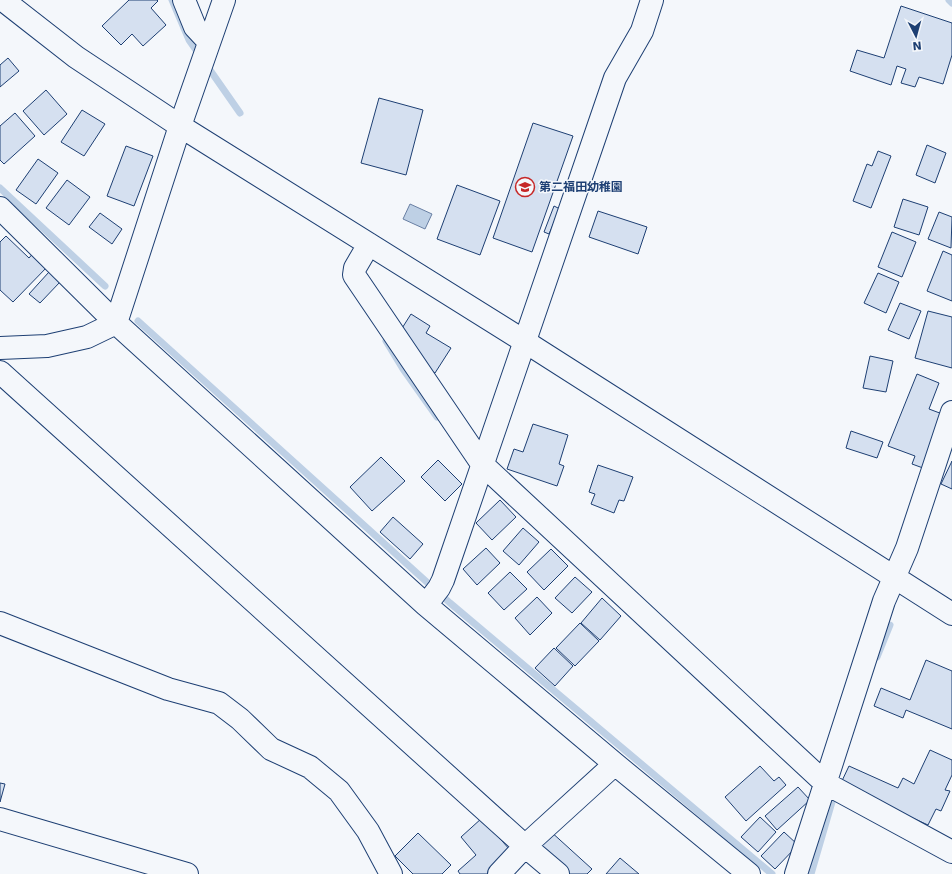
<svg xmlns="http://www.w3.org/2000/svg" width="952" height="874" viewBox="0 0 952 874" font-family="'DejaVu Sans','Noto Sans JP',sans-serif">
	<rect width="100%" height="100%" fill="#f4f7fb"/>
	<!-- water -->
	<path fill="#bed0e5" stroke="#687fa3" d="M410,204l22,10 -7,15 -22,-10z"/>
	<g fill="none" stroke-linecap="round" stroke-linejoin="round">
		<!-- stream -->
		<path stroke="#bed0e5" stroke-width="7" d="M172,0l17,40 51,73
			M949,0l3,3
			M0,188l105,98
			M138,321l312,282 322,271
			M386,341l17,28 34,48
			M877,657l13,-32
			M811,874l23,-79"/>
	</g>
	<!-- building -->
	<path fill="#d5e0f0" stroke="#1d3f73" d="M129,0h28l1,1 -7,7 15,17 -23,21 -11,-12 -11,11 -19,-19z
		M901,6l51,17v32l-9,29 -24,-7 -4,10 -14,-4 5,-14 -9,-3 -6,19 -41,-14 7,-21 27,8z
		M8,58l11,13 -19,16v-22z
		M46,90l21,24 -23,21 -21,-24z
		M379,98l44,12 -17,65 -45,-12z
		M82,110l23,14 -21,32 -23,-14z
		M15,113l20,23 -31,28 -4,-4v-34z
		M533,123l40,13 -41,116 -39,-14z
		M927,145l19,8 -11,30 -19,-8z
		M126,146l27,10 -19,50 -27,-10z
		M878,151l13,5 -20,52 -18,-7 14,-37 5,2z
		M38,159l20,14 -22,31 -20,-14z
		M67,180l23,17 -21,28 -23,-17z
		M457,185l43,16 -20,54 -43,-16z
		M903,199l25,8 -9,28 -25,-8z
		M554,206l6,3 -11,25 -5,-2z
		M598,211l49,16 -9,27 -49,-17z
		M939,212l13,5 -1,31 -23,-9z
		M100,213l22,16 -10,15 -23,-17z
		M892,232l24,10 -14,35 -24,-10z
		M6,236l23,22 6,-7 14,14 -36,37 -13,-12v-48z
		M943,251l9,4v46l-25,-10z
		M49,272l11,10 -20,21 -11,-9z
		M878,273l21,9 -13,31 -22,-10z
		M900,303l21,8 -12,28 -21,-9z
		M928,311l24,6v51l-37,-10z
		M411,314l19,12 -4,7 25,15 -16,25 -16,-8 -20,-32z
		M870,356l23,5 -7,31 -23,-4z
		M917,374l22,9 -10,26 16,6 -22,53 -11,-4 3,-8 -27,-10z
		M533,424l35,11 -9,29 5,2 -7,20 -50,-17 7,-20 9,3z
		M851,431l32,11 -6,16 -31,-10z
		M381,457l24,24 -33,30 -22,-24z
		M438,460l24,24 -17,17 -24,-24z
		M952,461v28l-11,-5z
		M598,465l35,12 -9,24 -5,-1 -5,13 -23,-9 4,-10 -6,-2z
		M500,500l16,17 -24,23 -16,-17z
		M393,517l30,27 -13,15 -30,-27z
		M523,528l16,14 -20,23 -16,-14z
		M486,548l14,15 -23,22 -14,-16z
		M551,549l17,17 -24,24 -17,-18z
		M510,572l17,17 -23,21 -16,-17z
		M575,577l17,15 -20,21 -17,-15z
		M537,597l15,16 -22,22 -15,-17z
		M602,598l19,18 -21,24 -19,-17z
		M580,623l19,18 -24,25 -19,-18z
		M554,648l19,18 -18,20 -20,-18z
		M926,660l26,11v58l-46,-19 -3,8 -29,-12 7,-18 29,12z
		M930,750l22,10v15l-7,15 5,1 -9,20 -5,-2 -8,16 -88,-40 9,-19 49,22 5,-10 11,6z
		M760,766l14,15 5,-4 7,8 -40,36 -21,-24z
		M0,783l5,1 -5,18z
		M798,787l12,13 -33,30 -12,-14z
		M760,817l16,15 -18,20 -17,-15z
		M482,818l28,32 -22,20 3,4h-31l-2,-3 18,-16 -15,-18z
		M549,830l43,39 -5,5h-23l-30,-26z
		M784,832l14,13 -23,24 -14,-13z
		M418,833l33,32 -9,9h-29l-18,-18z
		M620,858l19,16h-33z"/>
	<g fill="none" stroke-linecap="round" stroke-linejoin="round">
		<defs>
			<path id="minor" d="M3,0l73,57 104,69 344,215 428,273
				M184,0l11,27 14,15
				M0,208l116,115 310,282 189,159 134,110
				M369,244l-14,24 -1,7 128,189 343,319 127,69
				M0,348l47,-2 40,-9 29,-14 64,-197 44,-126
				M0,372l525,474 33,28
				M426,605l13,-17 4,-8 172,-502 27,-47 10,-31
				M0,623l168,66 51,14 21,16 31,30 39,18 29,24 29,40 23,43
				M0,819l187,55
				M499,874l26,-28 90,-82
				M796,874l88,-273 23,-53 45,-136"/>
		</defs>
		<!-- minor casing -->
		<use href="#minor" stroke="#1d3f73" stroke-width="24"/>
		<!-- minor -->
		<use href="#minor" stroke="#f4f7fb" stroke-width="22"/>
	</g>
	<!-- icons -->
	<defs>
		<symbol id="school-ring" viewBox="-11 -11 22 22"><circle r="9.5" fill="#f4f7fb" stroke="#c62828" stroke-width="1.5"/><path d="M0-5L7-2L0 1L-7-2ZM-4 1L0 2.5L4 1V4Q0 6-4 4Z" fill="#c62828"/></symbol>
	</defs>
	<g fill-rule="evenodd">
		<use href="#school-ring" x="514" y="176" width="22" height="22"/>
	</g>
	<g text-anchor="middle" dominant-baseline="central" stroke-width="3" stroke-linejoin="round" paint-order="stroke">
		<!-- poi labels -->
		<g font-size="12" font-weight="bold" fill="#1d3f73" stroke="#f4f7fb" text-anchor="start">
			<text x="539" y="187">第二福田幼稚園</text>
		</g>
	</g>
	<!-- north arrow -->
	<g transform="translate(916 36) rotate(174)" stroke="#f4f7fb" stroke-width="3" paint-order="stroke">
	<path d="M0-3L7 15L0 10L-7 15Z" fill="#1d3f73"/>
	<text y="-6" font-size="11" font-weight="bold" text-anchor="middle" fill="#1d3f73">N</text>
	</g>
</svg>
